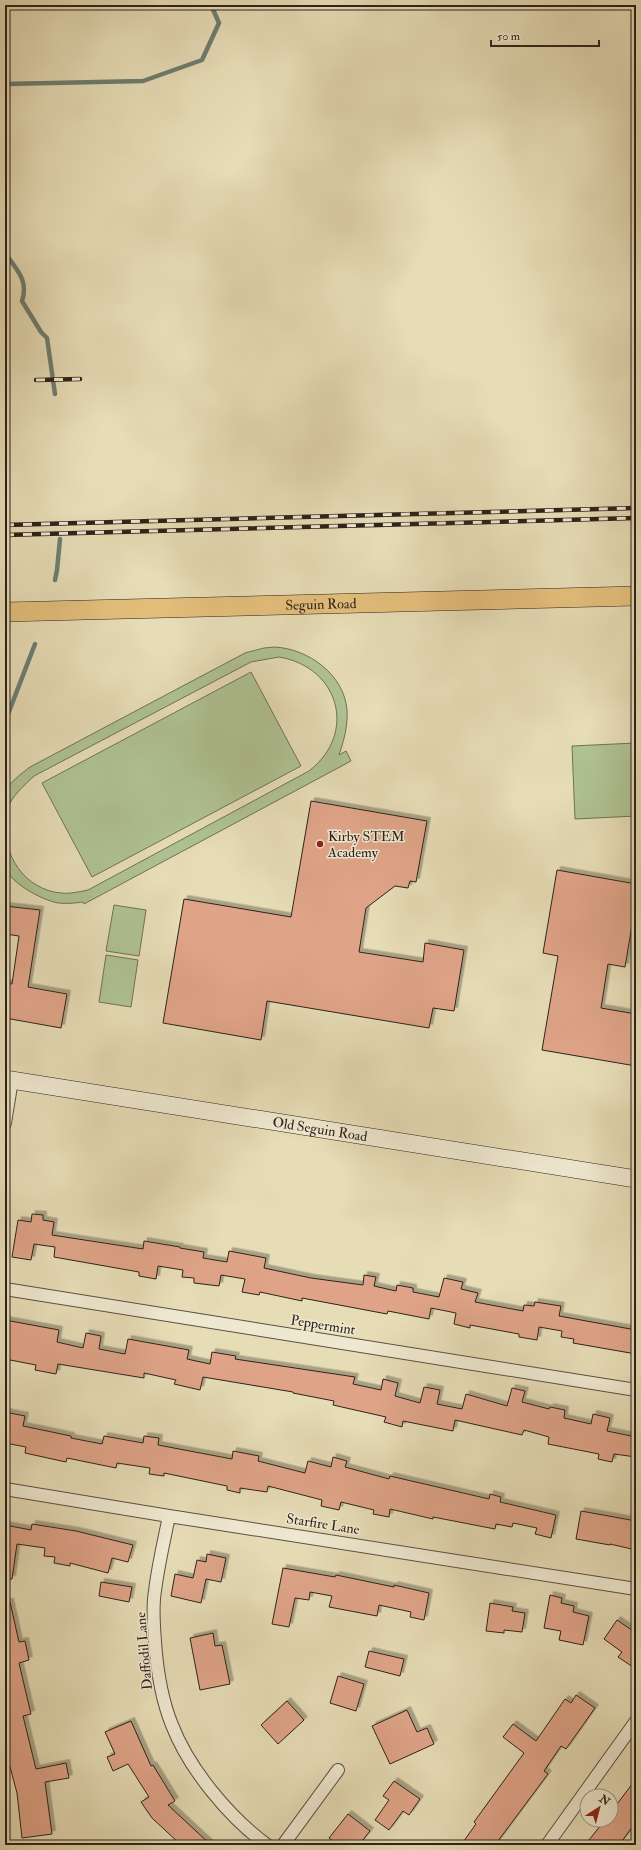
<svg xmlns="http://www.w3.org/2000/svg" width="641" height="1850" viewBox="0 0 641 1850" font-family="'IM FELL Double Pica',serif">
	<defs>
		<filter id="shadow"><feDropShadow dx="3.5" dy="-3.5" stdDeviation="0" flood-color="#0004"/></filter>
	</defs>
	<rect width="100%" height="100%" fill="#e6dcb6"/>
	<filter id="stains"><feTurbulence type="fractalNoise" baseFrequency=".005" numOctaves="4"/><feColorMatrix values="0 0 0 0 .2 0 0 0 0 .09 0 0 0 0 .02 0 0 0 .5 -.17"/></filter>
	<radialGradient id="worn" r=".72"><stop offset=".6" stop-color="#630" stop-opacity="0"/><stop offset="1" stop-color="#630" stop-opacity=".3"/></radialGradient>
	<!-- green -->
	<path fill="#afc293" stroke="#6e7256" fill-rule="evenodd" d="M275,647c33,2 69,27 72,63 1,16 -3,30 -8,45l7,-4 5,10 -267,143 -1,-2c-8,1 -16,2 -25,1 -16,-3 -46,-19 -53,-35 -1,-4 -1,-69 0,-74 3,-11 16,-20 25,-27l215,-114 19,-5zM279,657c60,10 79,76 30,114l-221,119c-10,2 -18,4 -27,3 -36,-3 -60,-39 -54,-72 1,-5 1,-13 3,-18 6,-11 16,-19 24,-27l217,-114z
		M251,672l50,94 -209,111 -50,-94z
		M636,743v73l-61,3 -3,-73z
		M114,905l32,5 -7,46 -33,-5z
		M106,955l32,5 -7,47 -32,-5z"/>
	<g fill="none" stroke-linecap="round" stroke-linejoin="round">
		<!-- stream -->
		<path stroke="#6d7e71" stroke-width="4.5" d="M5,84l138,-3 59,-21 17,-37 -8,-18
			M5,253c11,16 24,27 17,48l19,31 6,6 8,56
			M55,580l2,-10 3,-31
			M5,722l30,-78"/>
	</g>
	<!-- building -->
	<path fill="#dfa488" stroke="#2d221a" filter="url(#shadow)" d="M311,801l116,20 -11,61 -6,-1 -2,7 -13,-2 -29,22 -7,44 64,10 2,-19 39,7 -10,61 -21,-3 -4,20 -162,-27 -6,39 -98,-17 21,-124 107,18z
		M557,870l79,14v17l-11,66 -17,-3 -7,44 35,6v52l-94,-16 16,-94 -15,-3z
		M5,906l35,4 -12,77 39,7 -6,34 -56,-10v-35l7,1 7,-48 -14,-2z
		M32,1214l11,1v5l11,2 -2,13 91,14 1,-8 36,6v1l24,4 -1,6 24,4 2,-11 37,7 -2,10 47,10 52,7 1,-10 12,2 -2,9 22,5 1,-6 16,3v4l26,5 5,-19 19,4 -2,7 17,4 -3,9 48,9 1,-6 10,1 1,-4 26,4 -2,10 77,14v24l-63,-11 1,-4 -13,-2 1,-6 -23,-4 -2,13 -18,-3v-3l-49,-9v3l-16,-4 2,-11 -25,-5 -2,11 -41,-8 -1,3 -85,-16v3l-42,-9 -1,3 -17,-3 3,-13 -24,-4 -2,11 -25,-3v-5l-12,-1 1,-7 -25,-4 -2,13 -17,-3v-4l-85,-15 1,-10 -21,-3 -3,16 -19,-3 6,-37 13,2z
		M5,1320l54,10 -2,12 26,6 3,-15 15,3 -2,13 26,5 3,-15 61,11 -2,9 23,5 2,-12 24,4 -1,3 120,18 -2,7 28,6 2,-11 15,4 -3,13 25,7 4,-16 16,3 -3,14 25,5 4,-15 41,12 5,-18 13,3 -3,11 27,7 1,-2 15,3 -1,8 27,6 2,-10 17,4 -3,13 29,6v20l-22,-3 -2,8 -14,-3 1,-5 -51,-10 1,-7 -25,-7 -2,5 -67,-15 -2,11 -50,-10 -1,6 -18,-5 2,-5 -53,-12 1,-4 -41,-8v-1l-90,-15 -3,13 -26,-6 2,-4 -32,-7v5l-86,-14 -2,10 -21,-4 1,-5 -31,-6z
		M5,1412l20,4 -2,10 48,10v2l31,6 2,-8 39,7 1,-7 15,2 -1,7 74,14 1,-8 26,5 -1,5 47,12 3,-12 23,6 2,-10 14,4 -2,6 44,12 1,-3 99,23 1,-5 11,3 -1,5 56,13 -5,23 -16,-4 2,-6 -24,-5 -1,4 -16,-3 -1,5 -62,-12v2l-43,-10 -1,8 -16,-3 1,-4 -33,-8 -2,8 -18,-4 1,-6 -54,-14 -1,6 -27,-4v5l-13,-3v-4l-63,-13v3l-15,-2 1,-6 -33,-5 -1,5 -49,-10 -1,4 -41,-9 1,-6 -21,-4z
		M581,1511l55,10v29l-26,-6v1l-34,-6z
		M32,1524l44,7 57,14 -5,17 -16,-4 -4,15 -38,-10v3l-16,-3 1,-6 -11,-1 1,-8 -28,-4 -5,35h-7v-54l26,5z
		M207,1554l19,4 -5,24 -15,-3 -5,24 -30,-7 4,-22 18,4 4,-18 9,2z
		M283,1568l52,9 1,-2 58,12v-2l35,8 -5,27 -14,-3 1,-5 -32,-7 -2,11 -48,-9 3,-11 -22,-4 -1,8 -14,-2 -6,29 -17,-3z
		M101,1582l31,5 -3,15 -30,-6z
		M550,1595l12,3 -1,5 13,3 -1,6 16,4 -6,29 -24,-5 2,-9 -17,-3z
		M5,1602h5l9,40 6,-1 4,19 -10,3 12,51 -8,2 13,53 30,-6 3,15 -24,4 7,52 -30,4 -5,-45 -12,-45z
		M490,1603l23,4 -1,4 13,2 -3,19 -18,-2v3l-18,-2z
		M617,1620l19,13v36l-18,-12 4,-5 -18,-13z
		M213,1633l2,13 7,-1 8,39 -30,6 -10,-52z
		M369,1651l35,8 -4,17 -35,-9z
		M338,1676l26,8 -8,27 -26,-8z
		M576,1695l19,13 -29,41 -5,-3 -17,25 4,3 -53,71h-34l15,-21 -2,-2 50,-69 -21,-16 10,-13 23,17 29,-42 6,4z
		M287,1701l17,19 -26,24 -17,-19z
		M407,1710l10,22 10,-4 7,16 -44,20 -18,-38z
		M131,1721l20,45 2,-1 22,36 -7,4 43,40h-30l-29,-27 -11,-16 8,-5 -21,-33 -15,7 -6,-14 8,-3 -10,-22z
		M636,1779v43l-17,23h-34l20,-25h6v-8z
		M394,1781l26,18 -11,16 -6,-4 -14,19 -14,-10 14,-20 -6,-4z
		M348,1814l22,17 -11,14h-21l-9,-7z"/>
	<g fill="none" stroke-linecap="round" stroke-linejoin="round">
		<defs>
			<path id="street" d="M5,1123l7,-43
				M5,1289l631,101
				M5,1489l164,27 467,73
				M169,1516c-5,25 -11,50 -14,75 -3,16 -1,35 0,51 2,28 6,56 17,83 17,44 57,92 95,120
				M283,1845l55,-75
				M547,1845l89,-124"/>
			<g id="secondary">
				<path id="s1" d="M5,1079l631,100"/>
			</g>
			<g id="primary">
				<path id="s2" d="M5,612l631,-16"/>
			</g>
		</defs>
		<!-- street casing -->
		<use href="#street" stroke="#5b5041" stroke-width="14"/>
		<!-- secondary casing -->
		<use href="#secondary" stroke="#2d221a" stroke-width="18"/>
		<!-- primary casing -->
		<use href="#primary" stroke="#2d221a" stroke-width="20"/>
		<!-- street -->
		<use href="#street" stroke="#efe8d0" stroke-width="12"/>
		<!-- secondary -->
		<use href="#secondary" stroke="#efe8d0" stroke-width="17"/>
		<!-- primary -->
		<use href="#primary" stroke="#e3be7b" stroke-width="19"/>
		<defs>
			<path id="rail" d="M36,380l44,-1
				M5,525l631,-17
				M5,535l631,-17"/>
		</defs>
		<!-- rail casing -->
		<use href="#rail" stroke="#2d221a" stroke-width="4.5"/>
		<!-- rail -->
		<use href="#rail" stroke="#efe8d0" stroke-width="3" stroke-dasharray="9" stroke-linecap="butt"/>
	</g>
	<!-- markers -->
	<circle fill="#8f2418" stroke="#efe8d0" stroke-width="1.5" cx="320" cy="844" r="4"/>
	<g text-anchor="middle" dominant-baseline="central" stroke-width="3" stroke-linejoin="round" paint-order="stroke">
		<!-- street labels -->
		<g font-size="14" fill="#2d221a" stroke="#efe8d0">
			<text stroke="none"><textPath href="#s2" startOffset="316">Seguin Road</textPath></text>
			<text stroke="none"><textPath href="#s1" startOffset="319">Old Seguin Road</textPath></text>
			<text transform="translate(323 1325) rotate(9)">Peppermint</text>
			<text transform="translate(323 1524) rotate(9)">Starfire Lane</text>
			<text transform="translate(144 1651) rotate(-95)">Daffodil Lane</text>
		</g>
		<!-- poi labels -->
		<g font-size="14" fill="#2d221a" stroke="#efe8d0" text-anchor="start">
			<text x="328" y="836">Kirby STEM<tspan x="328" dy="16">Academy</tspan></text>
		</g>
	</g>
	<!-- margin -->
	<rect width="641" height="1850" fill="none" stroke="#e6dcb6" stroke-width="20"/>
	<rect x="6" y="6" width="629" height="1838" fill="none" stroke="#2d221a" stroke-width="2"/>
	<rect x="10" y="10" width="621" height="1830" fill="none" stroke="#2d221a"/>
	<!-- north arrow -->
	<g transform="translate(599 1808) rotate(36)"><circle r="19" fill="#efe8d0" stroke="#a19987"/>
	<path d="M0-3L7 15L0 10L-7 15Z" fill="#8f2418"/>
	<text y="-6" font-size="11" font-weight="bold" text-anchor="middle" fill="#2d221a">N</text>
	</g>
	<!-- scale -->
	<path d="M491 40v6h108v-6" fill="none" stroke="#2d221a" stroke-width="2"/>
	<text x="497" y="40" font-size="12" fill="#2d221a" stroke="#efe8d0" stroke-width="3" paint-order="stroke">50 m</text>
	<rect width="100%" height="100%" filter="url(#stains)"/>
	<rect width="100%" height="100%" fill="url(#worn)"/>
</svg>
